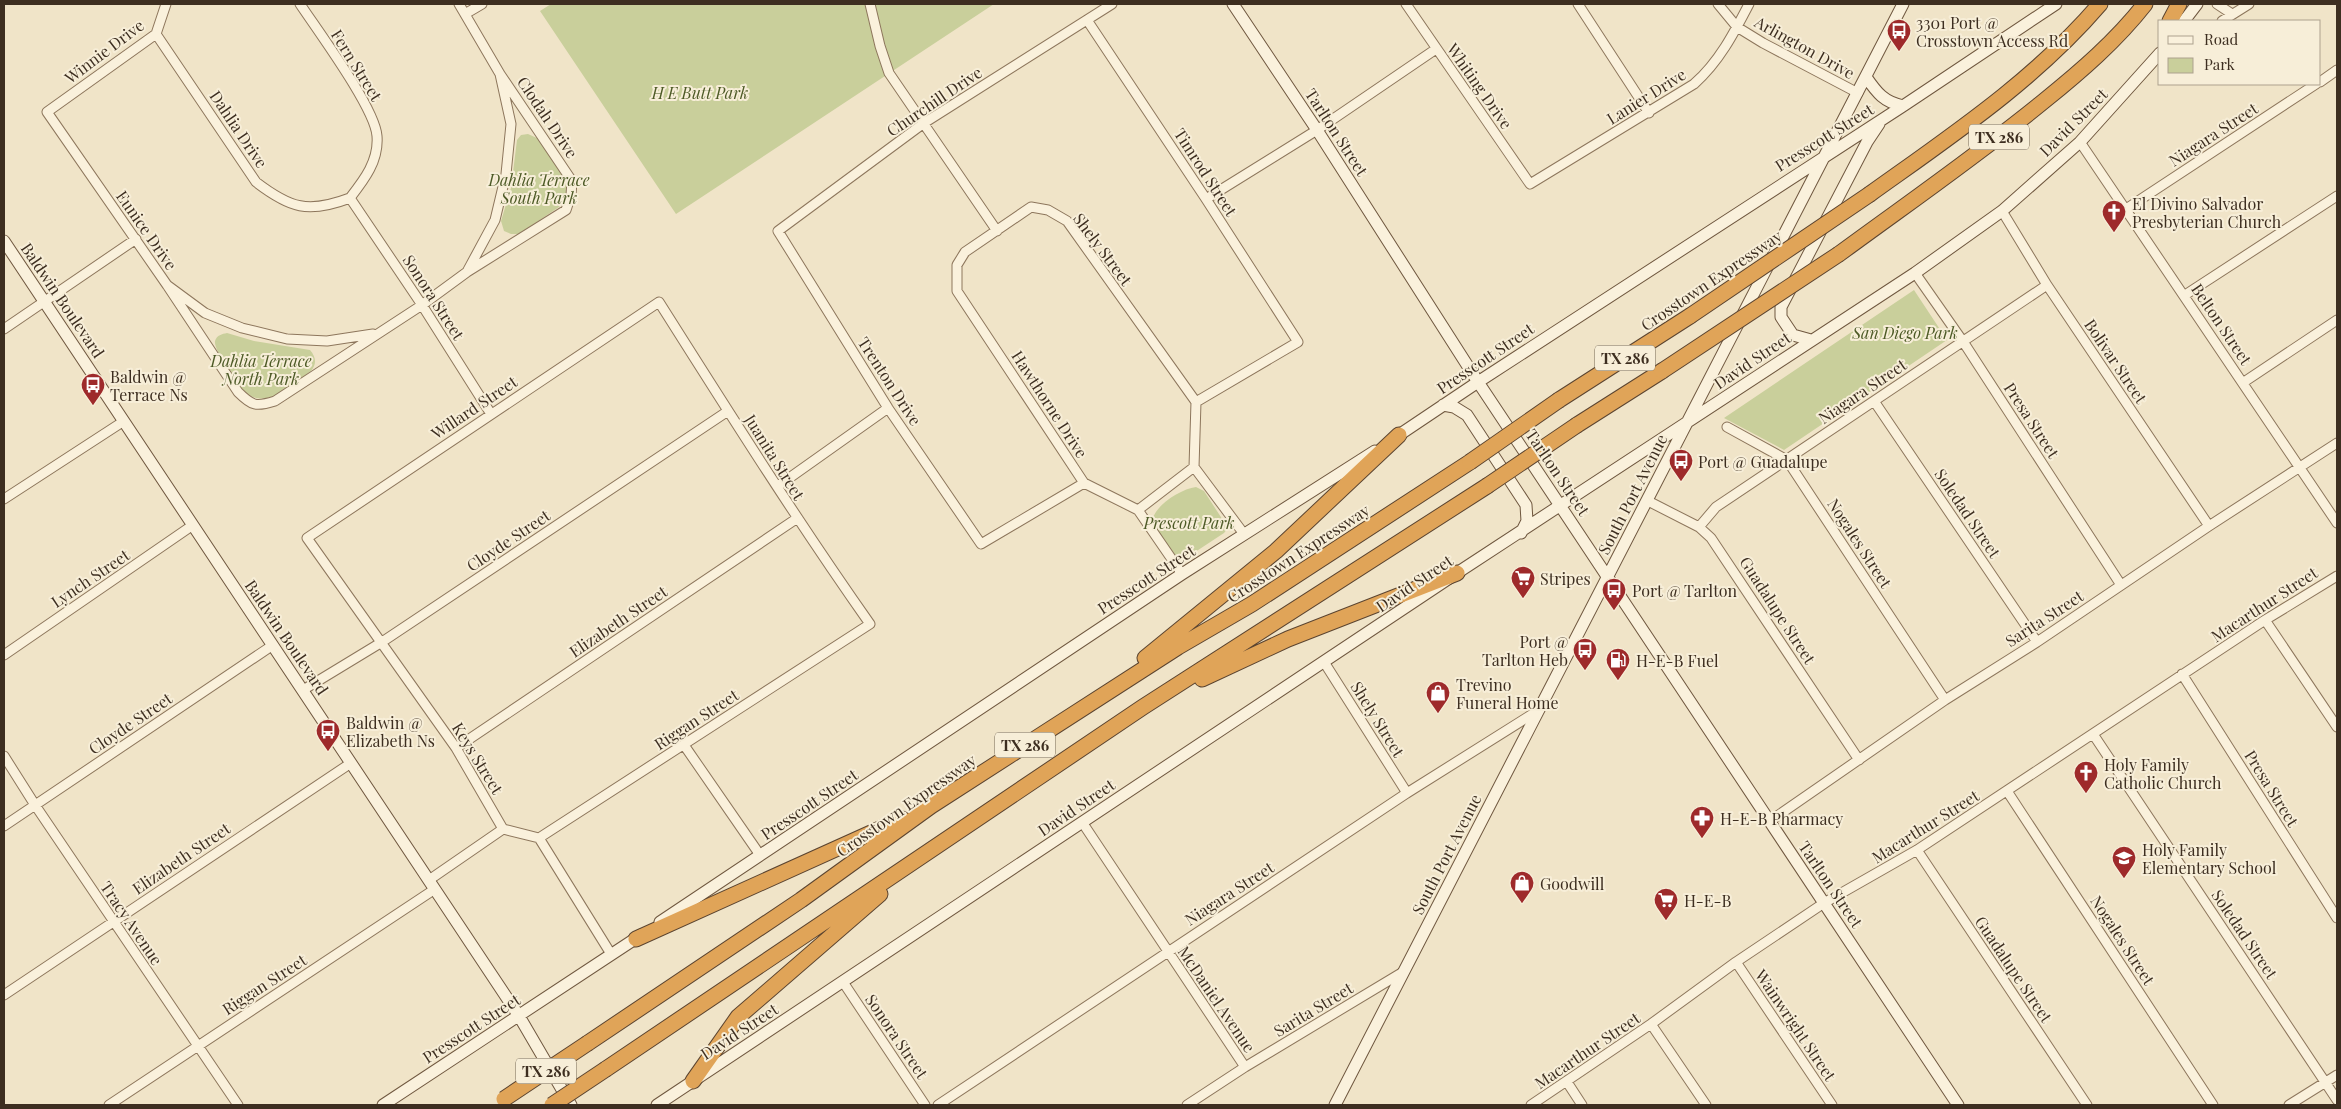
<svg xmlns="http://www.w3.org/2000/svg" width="2341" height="1109" viewBox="0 0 2341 1109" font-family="'Playfair Display',serif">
	<rect width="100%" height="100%" fill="#f0e4c8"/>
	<!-- green -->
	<path fill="#c9cf9b" d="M551,4h443l-318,210 -136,-203z
		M528,134l11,5 25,39 3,8 -1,10 -7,11 -40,27h-8l-7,-3 -3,-10 10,-33 6,-48 4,-5z
		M1914,290l33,50 -163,110 -60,-32z
		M227,333l27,8 56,9c6,7 7,14 1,21 -11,8 -30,24 -43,27 -8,2 -18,-1 -25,-7 -6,-6 -30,-42 -28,-50 2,-6 7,-7 12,-8z
		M1196,487l8,4 24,37 -4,5 -41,27h-6l-25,-37c0,-16 28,-34 44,-36z"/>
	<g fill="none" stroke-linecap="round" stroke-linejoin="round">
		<defs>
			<path id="street" d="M166,4l-10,30 -109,78 120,173 38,28 37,15 45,11 40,2 46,-7
				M300,4c18,27 75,104 77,132 2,25 -13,44 -27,62
				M459,4l41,70 11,50 -5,50 -11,46 -27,50
				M870,4l10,42 9,27 108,158
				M1406,4l124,180 164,-100c25,-22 40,-51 55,-80
				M1578,4l71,109
				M1718,4l19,23 26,16 95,50
				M2217,4l15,10
				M465,14l17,-10
				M1087,20l119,179 92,143 -102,60
				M2222,21l27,-17
				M156,34l100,148c34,26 52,32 94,16
				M2320,82l17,-12
				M2080,142l257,381
				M350,198l72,107 69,109
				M1206,199l111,-69 119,-81
				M2126,209l190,-125
				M2002,211l45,74 162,241
				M1915,273l49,70 157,242
				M167,285l71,107c14,14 18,15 37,9l147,-96 45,-33 99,-62 5,-15 1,-14 -72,-107
				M2185,295l152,-99
				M4,329l132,-90
				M2244,382l93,-62
				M1874,401l163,241
				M1727,427l60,33 158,240
				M1084,483l-103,61 -93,-136 -110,-177 146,-108 188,-119
				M778,486l110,-78
				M4,499l120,-78
				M1648,501l51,26 12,11 148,222
				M1138,510l56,-43
				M1699,527l17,-20 331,-222
				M1182,574l-44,-64 -54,-27 -127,-192v-26l8,-13 66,-45 17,3 19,11 129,181 -2,65 50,67
				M2265,620l72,107
				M4,655l189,-130
				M1324,662l83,131
				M2182,674l155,244
				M303,690l79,-48 346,-231
				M2093,734l244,366
				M684,745l76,110
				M456,748l340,-229
				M4,756l31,49 203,300
				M2007,791l206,314
				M1770,821l175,-121 92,-58 172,-116 128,-83
				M1082,822l163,245
				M4,826l269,-181
				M539,838l331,-214c-74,-105 -142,-213 -211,-322l-352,236 149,210 47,81 36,9 72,116
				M1917,850l170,255
				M429,880l74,-51
				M1736,962l96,143
				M843,982l82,123
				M4,995l347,-232
				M1651,1024l55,81
				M1567,1082l15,23
				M109,1105l326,-216
				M938,1105l469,-312 132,-83
				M1187,1105l58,-38 158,-95
				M1531,1105l120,-81 85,-62 88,-59 93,-53 348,-230 72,-44
				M2289,1105l48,-30"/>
			<path id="secondary" d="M1233,4l84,126 161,252 480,723
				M2184,21l13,-17
				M1866,77c11,16 18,25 37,29
				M4,241l515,775 52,89
				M1811,340l-18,-5 -12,-18v-10l86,-165 12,-18
				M1443,405l11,2 13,8 59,90 1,16 -6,12
				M1393,439l85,-57 425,-276 153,-102
				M660,922l522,-348 193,-123
				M383,1105l258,-170
				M657,1105l800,-532 458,-300 87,-62 78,-69 80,-89
				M1335,1105l568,-1101"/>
			<path id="highway" d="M2170,21l9,-17
				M1870,194c81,-58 165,-114 230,-190
				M1839,254c68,-50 139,-99 205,-153 36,-29 72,-60 101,-97
				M1559,400l131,-84
				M1577,425l85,-54
				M1145,658l131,-107 123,-116
				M1202,679l86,-40 169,-66
				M636,939l266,-120
				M588,1043l213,-143 130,-94 247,-159 74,-43 218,-142
				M606,1069l537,-362 344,-221
				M693,1081l45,-64 142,-123"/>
		</defs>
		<!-- street casing -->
		<use href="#street" stroke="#8d765c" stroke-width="11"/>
		<!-- secondary casing -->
		<use href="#secondary" stroke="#6f573f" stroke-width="13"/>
		<!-- highway casing -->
		<use href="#highway" stroke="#5b4430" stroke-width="17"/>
		<!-- street -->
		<use href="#street" stroke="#faf1dc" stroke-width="9"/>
		<!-- secondary -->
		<use href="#secondary" stroke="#faf1dc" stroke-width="11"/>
		<!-- highway -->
		<use href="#highway" stroke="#e0a458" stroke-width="15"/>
		<defs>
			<path id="highway-bridge" d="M1690,316l180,-122
				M1662,371l177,-117
				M1470,462l89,-62
				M1487,486l90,-61
				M504,1099l84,-56
				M552,1105l54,-36"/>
		</defs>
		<!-- highway-bridge casing -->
		<use href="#highway-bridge" stroke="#5b4430" stroke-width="17" stroke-linecap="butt"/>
		<!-- highway-bridge -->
		<use href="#highway-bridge" stroke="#e0a458" stroke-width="15"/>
	</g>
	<!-- icons -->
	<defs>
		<symbol id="bus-pin" viewBox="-11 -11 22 30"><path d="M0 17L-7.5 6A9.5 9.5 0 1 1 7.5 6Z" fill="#9e2a2b" stroke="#f7eed8"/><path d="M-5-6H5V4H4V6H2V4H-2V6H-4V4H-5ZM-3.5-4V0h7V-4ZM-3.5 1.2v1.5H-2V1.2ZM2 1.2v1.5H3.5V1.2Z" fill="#fff"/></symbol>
		<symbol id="church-pin" viewBox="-11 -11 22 30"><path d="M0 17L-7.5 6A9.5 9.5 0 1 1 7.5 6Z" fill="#9e2a2b" stroke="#f7eed8"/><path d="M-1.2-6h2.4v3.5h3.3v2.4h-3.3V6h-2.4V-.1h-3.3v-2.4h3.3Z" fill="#fff"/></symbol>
		<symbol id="supermarket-pin" viewBox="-11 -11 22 30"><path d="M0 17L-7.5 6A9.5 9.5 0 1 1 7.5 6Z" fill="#9e2a2b" stroke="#f7eed8"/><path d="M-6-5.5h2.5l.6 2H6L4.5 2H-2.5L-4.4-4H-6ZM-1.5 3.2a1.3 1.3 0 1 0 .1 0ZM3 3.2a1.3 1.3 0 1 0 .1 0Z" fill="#fff"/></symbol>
		<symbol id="fuel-pin" viewBox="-11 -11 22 30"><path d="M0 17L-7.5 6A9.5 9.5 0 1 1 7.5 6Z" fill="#9e2a2b" stroke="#f7eed8"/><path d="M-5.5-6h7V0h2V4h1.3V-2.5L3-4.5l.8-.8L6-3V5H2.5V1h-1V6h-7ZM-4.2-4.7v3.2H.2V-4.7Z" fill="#fff"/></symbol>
		<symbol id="shop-pin" viewBox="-11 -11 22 30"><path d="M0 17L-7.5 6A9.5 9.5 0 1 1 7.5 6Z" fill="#9e2a2b" stroke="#f7eed8"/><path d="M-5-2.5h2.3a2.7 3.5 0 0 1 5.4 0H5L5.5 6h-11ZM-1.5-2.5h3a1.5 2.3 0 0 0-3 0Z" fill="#fff"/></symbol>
		<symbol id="pharmacy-pin" viewBox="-11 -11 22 30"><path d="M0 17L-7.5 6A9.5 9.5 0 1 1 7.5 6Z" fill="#9e2a2b" stroke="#f7eed8"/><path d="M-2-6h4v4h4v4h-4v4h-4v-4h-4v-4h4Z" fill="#fff"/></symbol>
		<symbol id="school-pin" viewBox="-11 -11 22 30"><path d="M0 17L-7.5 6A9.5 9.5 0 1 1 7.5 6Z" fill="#9e2a2b" stroke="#f7eed8"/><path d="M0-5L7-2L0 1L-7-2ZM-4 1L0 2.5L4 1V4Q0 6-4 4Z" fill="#fff"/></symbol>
	</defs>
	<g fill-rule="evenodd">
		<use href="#bus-pin" x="1885" y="17" width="28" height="38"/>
		<use href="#church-pin" x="2100" y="198" width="28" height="38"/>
		<use href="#bus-pin" x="79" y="371" width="28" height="38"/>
		<use href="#bus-pin" x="1667" y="447" width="28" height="38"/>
		<use href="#supermarket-pin" x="1509" y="564" width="28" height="38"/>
		<use href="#bus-pin" x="1600" y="576" width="28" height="38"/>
		<use href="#bus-pin" x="1571" y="636" width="28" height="38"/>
		<use href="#fuel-pin" x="1604" y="646" width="28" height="38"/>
		<use href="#shop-pin" x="1424" y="679" width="28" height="38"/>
		<use href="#bus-pin" x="314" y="717" width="28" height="38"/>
		<use href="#church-pin" x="2072" y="759" width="28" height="38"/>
		<use href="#pharmacy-pin" x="1688" y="804" width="28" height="38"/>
		<use href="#school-pin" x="2110" y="844" width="28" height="38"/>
		<use href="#shop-pin" x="1508" y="869" width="28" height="38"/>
		<use href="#supermarket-pin" x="1652" y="886" width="28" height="38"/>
	</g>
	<g text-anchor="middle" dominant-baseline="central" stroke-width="4" stroke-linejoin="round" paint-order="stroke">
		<!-- shield labels -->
		<g fill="#f7eed8" stroke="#756857" stroke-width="1">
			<rect x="1969" y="124.5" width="60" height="25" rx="4"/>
			<rect x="1595" y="345.5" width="60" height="25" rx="4"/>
			<rect x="995" y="732.5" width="60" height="25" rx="4"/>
			<rect x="516" y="1058.5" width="60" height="25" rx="4"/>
		</g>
		<g font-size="15" font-weight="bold" fill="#3d2e20">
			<text x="1999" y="137">TX 286</text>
			<text x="1625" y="358">TX 286</text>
			<text x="1025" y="745">TX 286</text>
			<text x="546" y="1071">TX 286</text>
		</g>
		<!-- poi labels -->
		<g font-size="16" fill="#3d2e20" stroke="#f7eed8" text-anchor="start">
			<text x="1916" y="22">3301 Port @<tspan x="1916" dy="18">Crosstown Access Rd</tspan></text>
			<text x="2132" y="203">El Divino Salvador<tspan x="2132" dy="18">Presbyterian Church</tspan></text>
			<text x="110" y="376">Baldwin @<tspan x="110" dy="18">Terrace Ns</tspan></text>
			<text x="1698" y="461">Port @ Guadalupe</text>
			<text x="1540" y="578">Stripes</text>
			<text x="1632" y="590">Port @ Tarlton</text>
			<text x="1568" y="641" text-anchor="end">Port @<tspan x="1568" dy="18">Tarlton Heb</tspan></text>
			<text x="1636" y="660">H-E-B Fuel</text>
			<text x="1456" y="684">Trevino<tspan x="1456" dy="18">Funeral Home</tspan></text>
			<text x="346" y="722">Baldwin @<tspan x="346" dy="18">Elizabeth Ns</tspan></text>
			<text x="2104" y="764">Holy Family<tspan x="2104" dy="18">Catholic Church</tspan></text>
			<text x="1720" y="818">H-E-B Pharmacy</text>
			<text x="2142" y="849">Holy Family<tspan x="2142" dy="18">Elementary School</tspan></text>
			<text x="1540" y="883">Goodwill</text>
			<text x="1684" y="900">H-E-B</text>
		</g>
		<!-- street labels -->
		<g font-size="16" fill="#3d2e20" stroke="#f7eed8">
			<text transform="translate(1805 47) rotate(29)">Arlington Drive</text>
			<text transform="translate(104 51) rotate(-37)">Winnie Drive</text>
			<text transform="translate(357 65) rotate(58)">Fern Street</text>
			<text transform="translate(1480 86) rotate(55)">Whiting Drive</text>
			<text transform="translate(1646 96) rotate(-32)">Lanier Drive</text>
			<text transform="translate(934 101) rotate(-34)">Churchill Drive</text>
			<text transform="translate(548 117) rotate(56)">Clodah Drive</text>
			<text transform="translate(2073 122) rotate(-45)">David Street</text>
			<text transform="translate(239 129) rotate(56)">Dahlia Drive</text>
			<text transform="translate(1337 132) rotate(57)">Tarlton Street</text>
			<text transform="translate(2213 134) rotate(-33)">Niagara Street</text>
			<text transform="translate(1824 137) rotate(-32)">Presscott Street</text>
			<text transform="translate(1206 172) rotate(57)">Timrod Street</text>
			<text transform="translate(147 230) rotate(55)">Eunice Drive</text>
			<text transform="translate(1103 249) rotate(53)">Shely Street</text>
			<text transform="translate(1711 280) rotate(-34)">Crosstown Expressway</text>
			<text transform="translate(434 297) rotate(57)">Sonora Street</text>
			<text transform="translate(63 300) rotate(56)">Baldwin Boulevard</text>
			<text transform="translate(2222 324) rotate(56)">Belton Street</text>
			<text transform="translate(1485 358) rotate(-34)">Presscott Street</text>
			<text transform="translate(1752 360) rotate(-34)">David Street</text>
			<text transform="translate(2116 361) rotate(56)">Bolivar Street</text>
			<text transform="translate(890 381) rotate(57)">Trenton Drive</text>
			<text transform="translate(1862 391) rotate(-34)">Niagara Street</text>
			<text transform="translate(1050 404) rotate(57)">Hawthorne Drive</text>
			<text transform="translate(474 407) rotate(-34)">Willard Street</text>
			<text transform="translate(2032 420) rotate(57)">Presa Street</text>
			<text transform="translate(775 457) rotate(58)">Juanita Street</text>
			<text transform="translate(1558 472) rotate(56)">Tarlton Street</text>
			<text transform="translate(1632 494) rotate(-63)">South Port Avenue</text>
			<text transform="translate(1968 513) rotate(56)">Soledad Street</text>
			<text transform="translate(508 540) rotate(-34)">Cloyde Street</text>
			<text transform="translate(1860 543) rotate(57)">Nogales Street</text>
			<text transform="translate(1298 553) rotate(-33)">Crosstown Expressway</text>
			<text transform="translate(90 578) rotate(-34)">Lynch Street</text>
			<text transform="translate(1146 579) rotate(-33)">Presscott Street</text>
			<text transform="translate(1414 583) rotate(-34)">David Street</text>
			<text transform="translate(2264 604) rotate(-33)">Macarthur Street</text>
			<text transform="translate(1778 610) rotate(57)">Guadalupe Street</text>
			<text transform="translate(2044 618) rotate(-33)">Sarita Street</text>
			<text transform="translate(618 621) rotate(-34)">Elizabeth Street</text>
			<text transform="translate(287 637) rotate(56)">Baldwin Boulevard</text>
			<text transform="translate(696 719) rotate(-33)">Riggan Street</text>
			<text transform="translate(1378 719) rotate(58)">Shely Street</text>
			<text transform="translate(130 723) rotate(-34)">Cloyde Street</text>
			<text transform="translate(478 758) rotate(58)">Keys Street</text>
			<text transform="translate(2272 788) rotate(58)">Presa Street</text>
			<text transform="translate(809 804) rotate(-34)">Presscott Street</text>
			<text transform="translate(906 805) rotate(-35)">Crosstown Expressway</text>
			<text transform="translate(1076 807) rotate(-34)">David Street</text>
			<text transform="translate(1925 826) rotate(-32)">Macarthur Street</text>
			<text transform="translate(1446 854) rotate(-63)">South Port Avenue</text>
			<text transform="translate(181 858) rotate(-34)">Elizabeth Street</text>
			<text transform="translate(1831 884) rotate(56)">Tarlton Street</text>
			<text transform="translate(1229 893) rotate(-33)">Niagara Street</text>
			<text transform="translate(132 923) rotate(56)">Tracy Avenue</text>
			<text transform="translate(2245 934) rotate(56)">Soledad Street</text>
			<text transform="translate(2123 940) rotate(57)">Nogales Street</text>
			<text transform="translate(2014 969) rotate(56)">Guadalupe Street</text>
			<text transform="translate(264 984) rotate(-33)">Riggan Street</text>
			<text transform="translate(1217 999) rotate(56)">McDaniel Avenue</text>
			<text transform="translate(1313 1009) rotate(-31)">Sarita Street</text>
			<text transform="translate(1796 1025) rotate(56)">Wainwright Street</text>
			<text transform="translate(471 1028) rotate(-33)">Presscott Street</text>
			<text transform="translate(739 1031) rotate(-33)">David Street</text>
			<text transform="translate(897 1036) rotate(56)">Sonora Street</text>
			<text transform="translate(1587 1050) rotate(-34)">Macarthur Street</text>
		</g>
		<!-- park labels -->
		<g font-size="16" font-style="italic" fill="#4d5a26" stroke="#f7eed8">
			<text x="700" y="92">H E Butt Park</text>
			<text x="539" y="179">Dahlia Terrace<tspan x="539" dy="18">South Park</tspan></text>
			<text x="1905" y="332">San Diego Park</text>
			<text x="261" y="360">Dahlia Terrace<tspan x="261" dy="18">North Park</tspan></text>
			<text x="1189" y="522">Prescott Park</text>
		</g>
	</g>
	<!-- border -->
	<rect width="2341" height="1109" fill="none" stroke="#3d2e20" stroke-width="10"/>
	<!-- legend -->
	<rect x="2158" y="20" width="162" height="65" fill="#f7eed8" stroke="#ada18e"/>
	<rect x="2168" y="36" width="25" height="8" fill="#faf1dc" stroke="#ada18e"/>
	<text x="2204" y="45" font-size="15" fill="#3d2e20">Road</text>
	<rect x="2168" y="58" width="25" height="15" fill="#c9cf9b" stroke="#ada18e"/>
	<text x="2204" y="70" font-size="15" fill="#3d2e20">Park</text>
</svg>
